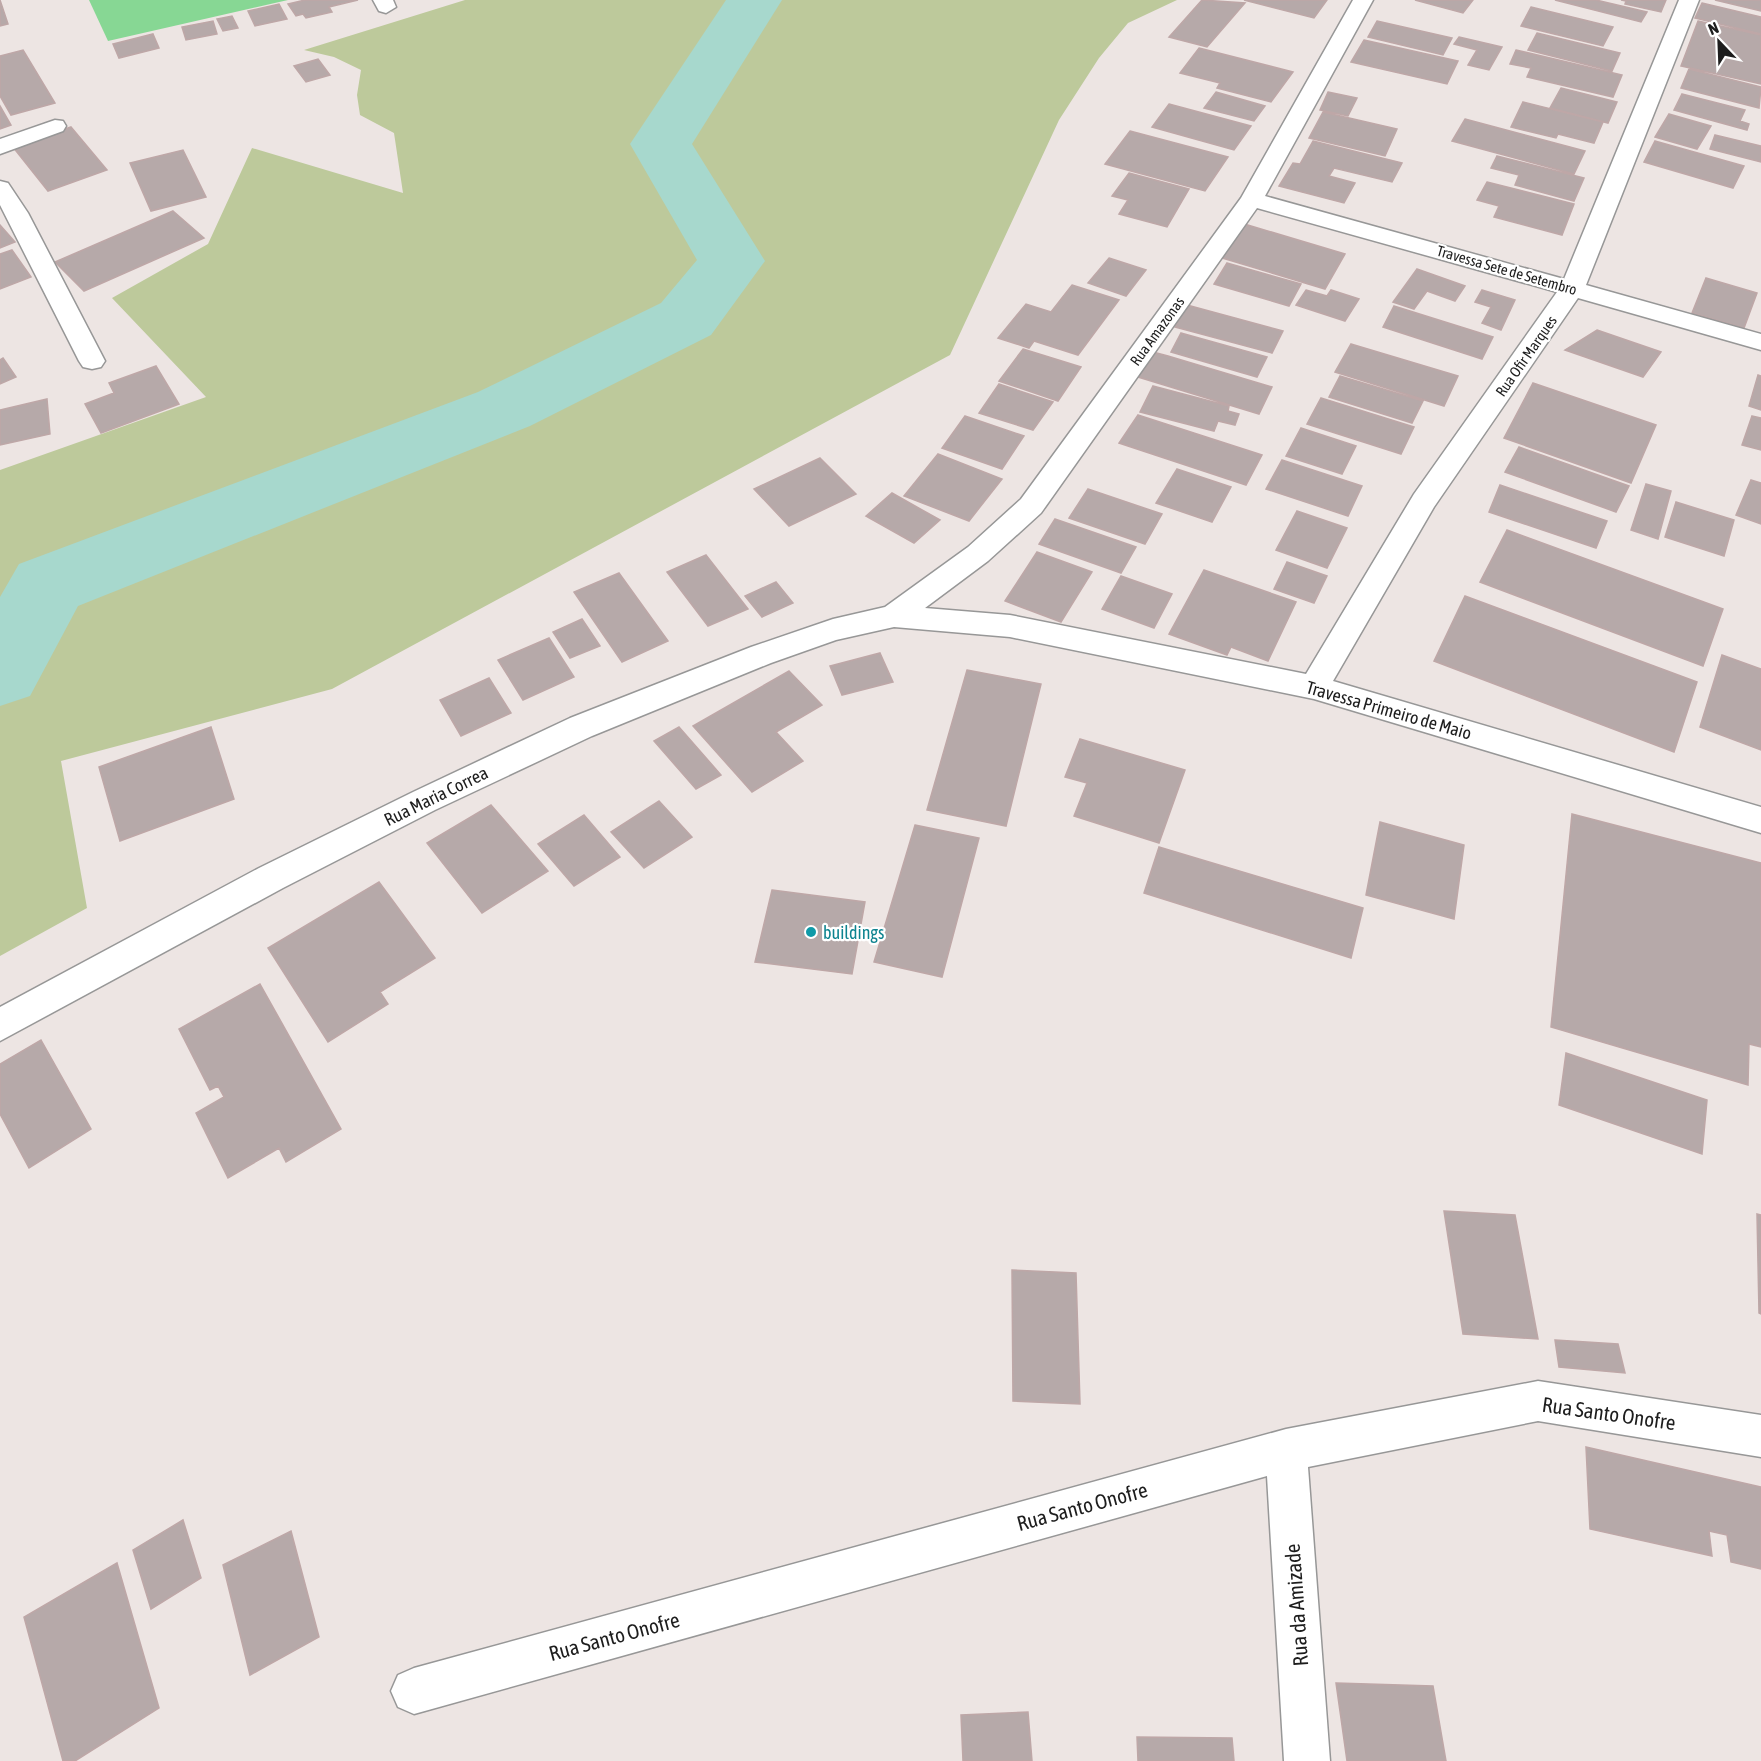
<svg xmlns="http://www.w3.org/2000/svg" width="1761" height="1761" viewBox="0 0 1761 1761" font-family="'Asap Condensed',sans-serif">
	<rect width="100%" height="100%" fill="#ede5e3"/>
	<!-- forest -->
	<path fill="#bdc99b" d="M465,0h712l-49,23 -29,35 -40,62 -109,235 -618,334 -271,72 26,147 -87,48v-486l206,-73 -94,-99 96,-54 44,-96 151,45 -9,-60 -34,-18 -3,-20 4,-25 -27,-13 -30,-7z"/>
	<!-- pitch -->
	<path fill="#87d794" d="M89,0h199l-180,41z"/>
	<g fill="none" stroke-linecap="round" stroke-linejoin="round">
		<!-- river -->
		<path fill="#a7d8cd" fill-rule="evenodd" d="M726,0h56l-90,144 73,117 -54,74 -181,91 -452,180 -48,90 -30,10v-109l19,-33 459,-172 183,-89 36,-43 -67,-116z"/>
	</g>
	<!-- building -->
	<path fill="#b6a9a9" stroke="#bea7a7" stroke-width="1.5" d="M0,0l8,24 -8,2z
		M305,0h53l-29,7 3,5 -26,6 -3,-4 -7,2 -8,-12z
		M1202,0l43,3 -38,44 -38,-10z
		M1244,0h83l-13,18z
		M1415,0h58l-10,13z
		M1555,0h41l51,12 -6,10z
		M1621,0h45l-5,12 -36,-8 1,-3z
		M1715,0h46v11z
		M1702,3l59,14v17l-66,-16z
		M279,4l8,15 -32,7 -7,-15z
		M1531,7l82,20 -10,19 -82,-20z
		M232,16l6,12 -15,3 -6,-12z
		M213,21l4,13 -31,6 -4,-13z
		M1377,21l75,17 -9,17 -75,-18z
		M1698,21l63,14v49l-80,-18z
		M1537,33l83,20 -8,18 -84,-21z
		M153,34l6,14 -40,10 -6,-14z
		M1459,37l43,10 -13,23 -21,-5 9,-15 -23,-6z
		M1364,40l94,21 -11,23 -96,-22z
		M1199,48l94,24 -22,30 -54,-14 3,-5 -40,-10z
		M23,50l32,53 -44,12 -11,-19v-40z
		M1516,50l106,25 -9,22 -86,-20 4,-9 -21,-4z
		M318,59l12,16 -24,7 -12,-16z
		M1689,69l72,18 -2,21 -78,-20z
		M1561,88l56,14 -9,21 -58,-15z
		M1216,92l49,14 -11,15 -50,-13z
		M1328,92l29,6 -9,18 -28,-6z
		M1682,94l63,16 -5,11 9,3 -2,6 -73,-20z
		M1523,102l80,20 -9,21 -36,-9 -2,4 -45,-11z
		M1169,104l82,22 -17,24 -82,-23z
		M0,106l11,19 -11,4z
		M1323,112l74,17 -12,27 -76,-18z
		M1669,114l42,12 -14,23 -42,-12z
		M1465,119l120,32 -11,23 -122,-33z
		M71,127l36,43 -59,21 -35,-44z
		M1130,131l98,26 -23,34 -100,-27z
		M1715,135l46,11v16l-51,-13z
		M1313,141l89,22 -10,19 -58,-14 -5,8 26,7 -11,20 -65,-17 14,-23 7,1z
		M1655,141l89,25 -11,22 -89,-26z
		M183,150l23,47 -55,14 -21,-48z
		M1497,156l87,22 -10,23 -59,-16 4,-10 -28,-7z
		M1129,173l60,16 -22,38 -48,-13 9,-14 -16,-4z
		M1487,182l87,22 -12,31 -68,-18 5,-11 -22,-6z
		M173,211l31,27 -120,53 -29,-29z
		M1241,223l104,31 -20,35 -106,-32z
		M0,225l15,17 -15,6z
		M12,250l19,27 -31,12v-35z
		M1109,258l37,12 -20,26 -38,-13z
		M1227,263l74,21 -12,22 -75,-22z
		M1417,269l48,17 -10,15 -28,-10 -13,18 -21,-7z
		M1706,278l51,15 -13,35 -52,-15z
		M1072,285l47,15 -41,55 -44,-14 -5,7 -31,-10 28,-34 25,8z
		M1306,290l21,6 4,-6 28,9 -14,22 -49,-16z
		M1482,290l33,10 -14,30 -19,-7 9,-16 -16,-5z
		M1187,305l96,26 -11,22 -97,-26z
		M1394,306l99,31 -11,22 -99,-32z
		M1597,330l64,22 -18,25 -78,-27z
		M1181,333l86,24 -10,20 -86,-25z
		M1351,344l107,32 -14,30 -109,-34z
		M1023,349l58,18 -23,34 -59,-20z
		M1153,352l15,4 104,31 -13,27 -121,-37z
		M3,358l13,19 -16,7v-24z
		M156,366l23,38 -78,29 -16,-29 29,-11 -5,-10z
		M1758,375l3,1v34l-12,-4z
		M1340,376l83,25 -11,22 -83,-26z
		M1533,383l123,42 -25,58 -127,-45z
		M999,384l54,18 -20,28 -54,-17z
		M1153,386l76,20 -1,5 11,3 -4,11 -17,-4 -4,10 -74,-19z
		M1321,398l93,29 -13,27 -94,-30z
		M47,399l3,35 -50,11v-35z
		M1138,415l124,40 -16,30 -127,-42z
		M965,416l59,20 -22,33 -60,-21z
		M1752,416l9,2v32l-19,-5z
		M1301,428l55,18 -14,28 -56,-18z
		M1519,447l110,39 -13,26 -111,-40z
		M938,454l64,25 -33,42 -65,-25z
		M820,458l36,36 -67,32 -35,-37z
		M1282,460l80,26 -14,30 -82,-27z
		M1177,469l54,18 -19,35 -56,-19z
		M1751,480l10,3v41l-25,-9z
		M1646,484l25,7 -13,48 -27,-9z
		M1500,485l107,36 -11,27 -107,-36z
		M1088,489l74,25 -17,30 -76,-26z
		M892,493l48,27 -26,23 -48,-27z
		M1676,502l58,18 -10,36 -59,-19z
		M1297,511l50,17 -20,40 -51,-18z
		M1055,519l81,28 -15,26 -82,-29z
		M1507,530l216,79 -20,57 -223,-84z
		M1037,552l55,20 -31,50 -56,-21z
		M706,555l42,54 -40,17 -41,-54z
		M1287,562l40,14 -13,27 -40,-14z
		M1204,570l92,32 -28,59 -37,-14 -4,8 -58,-21z
		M619,573l49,68 -46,21 -48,-70z
		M1121,576l51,18 -18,34 -52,-19z
		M776,582l17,21 -31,14 -17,-21z
		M1465,596l232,86 -23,70 -240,-91z
		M582,619l18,27 -30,12 -17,-26z
		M549,638l25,39 -51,23 -25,-40z
		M880,653l13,29 -51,13 -12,-29z
		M1722,655l39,14v81l-61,-23z
		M967,670l74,14 -35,142 -79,-16z
		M789,671l33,34 -46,27 27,29 -51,31 -59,-66z
		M489,678l22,35 -50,23 -21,-36z
		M211,727l23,72 -114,42 -21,-74z
		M679,727l42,48 -25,14 -42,-48z
		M1080,739l105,31 -26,73 -85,-27 13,-33 -22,-6z
		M659,801l33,36 -48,31 -33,-36z
		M491,805l57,66 -66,42 -55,-70z
		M1572,814l189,49v184l-12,-3 -1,41 -197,-58z
		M584,815l36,42 -46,29 -36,-42z
		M1380,822l84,23 -10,74 -88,-24z
		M915,825l64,13 -37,139 -68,-15z
		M1159,847l204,61 -12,50 -207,-65z
		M379,882l56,76 -55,34 8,12 -60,38 -60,-94z
		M772,890l93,12 -13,72 -97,-12z
		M260,984l81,145 -55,33 -7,-14 -51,30 -32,-65 28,-16 -6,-11 -8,4 -31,-61z
		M41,1040l50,89 -62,39 -29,-54v-50z
		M1566,1053l141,47 -5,54 -143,-49z
		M1444,1211l71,4 23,124 -75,-5z
		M1757,1214l4,1v99l-2,-1z
		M1012,1270l64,3 4,131 -67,-3z
		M1555,1340l63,4 7,29 -66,-6z
		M1586,1447l175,40v82l-30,-7 -4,-27 -18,-4 3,25 -122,-27z
		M183,1520l18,58 -50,31 -18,-59z
		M291,1531l28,106 -69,38 -27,-110z
		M117,1563l42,145 -84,53h-12l-39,-144z
		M1336,1683l97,3 13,75h-99z
		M1028,1712l4,49h-69l-2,-46z
		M1137,1737l95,1 2,23h-96z"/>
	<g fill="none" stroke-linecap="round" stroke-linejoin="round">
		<defs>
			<path id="street" d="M373,0h20l3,7 -10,6 -7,-2z
				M1353,0h20l-108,196 299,83 115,-279h20l-113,285 175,49v16l-183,-52 -144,209 -101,174 428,126v26l-447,-134 -304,-62 -116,-10 -58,13 -65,23 -179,73 -157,74 -152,78 -283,153v-34l259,-139 154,-76 157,-74 181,-71 82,-28 52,-12 83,-60 53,-48 220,-301zM1257,208l300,84 -143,202 -108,180 -296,-59 -85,-7 63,-47 53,-48z
				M55,120l8,1 3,5 -3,5 -63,23v-15z
				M0,181l8,2 20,30 77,148 -4,6 -9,2 -9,-2 -4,-6 -79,-156z
				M1538,1381l223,34v42l-223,-36 -230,46 22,294h-46l-17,-285 -853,238 -16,-7 -7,-16 7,-16 16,-7 872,-239z"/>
		</defs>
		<!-- street casing -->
		<use href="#street" stroke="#979797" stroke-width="3"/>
		<!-- street -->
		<use href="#street" fill="#fff" fill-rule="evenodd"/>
	</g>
	<!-- markers -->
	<circle fill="#0f9aa8" stroke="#fff" stroke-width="2" cx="811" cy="932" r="6"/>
	<g text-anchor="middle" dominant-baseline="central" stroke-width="4.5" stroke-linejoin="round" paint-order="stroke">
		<!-- far-street labels -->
		<g font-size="15" fill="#1d1d1d" stroke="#fff">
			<text transform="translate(1507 270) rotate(16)">Travessa Sete de Setembro</text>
			<text transform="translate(1157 331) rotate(-54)">Rua Amazonas</text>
			<text transform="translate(1526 356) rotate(-55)">Rua Ofir Marques</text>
		</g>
		<!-- street labels -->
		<g font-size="18" fill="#1d1d1d" stroke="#fff">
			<text transform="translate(1389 710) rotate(16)">Travessa Primeiro de Maio</text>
			<text transform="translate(436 796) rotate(-26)">Rua Maria Correa</text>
		</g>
		<!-- culture labels -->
		<g font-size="18" fill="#0d838f" stroke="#fff" text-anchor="start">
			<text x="823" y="932">buildings</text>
		</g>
		<!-- near-street labels -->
		<g font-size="21" fill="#1d1d1d" stroke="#fff">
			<text transform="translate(1609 1413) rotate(8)">Rua Santo Onofre</text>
			<text transform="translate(1082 1506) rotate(-15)">Rua Santo Onofre</text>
			<text transform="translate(1296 1605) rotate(-94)">Rua da Amizade</text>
			<text transform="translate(614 1636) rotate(-15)">Rua Santo Onofre</text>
		</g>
	</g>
	<!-- north arrow -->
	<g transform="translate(1719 42) rotate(337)" stroke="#ffffff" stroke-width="4.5" paint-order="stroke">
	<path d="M0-4.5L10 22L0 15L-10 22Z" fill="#1d1d1d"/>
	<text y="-9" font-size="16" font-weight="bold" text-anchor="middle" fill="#1d1d1d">N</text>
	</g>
</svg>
